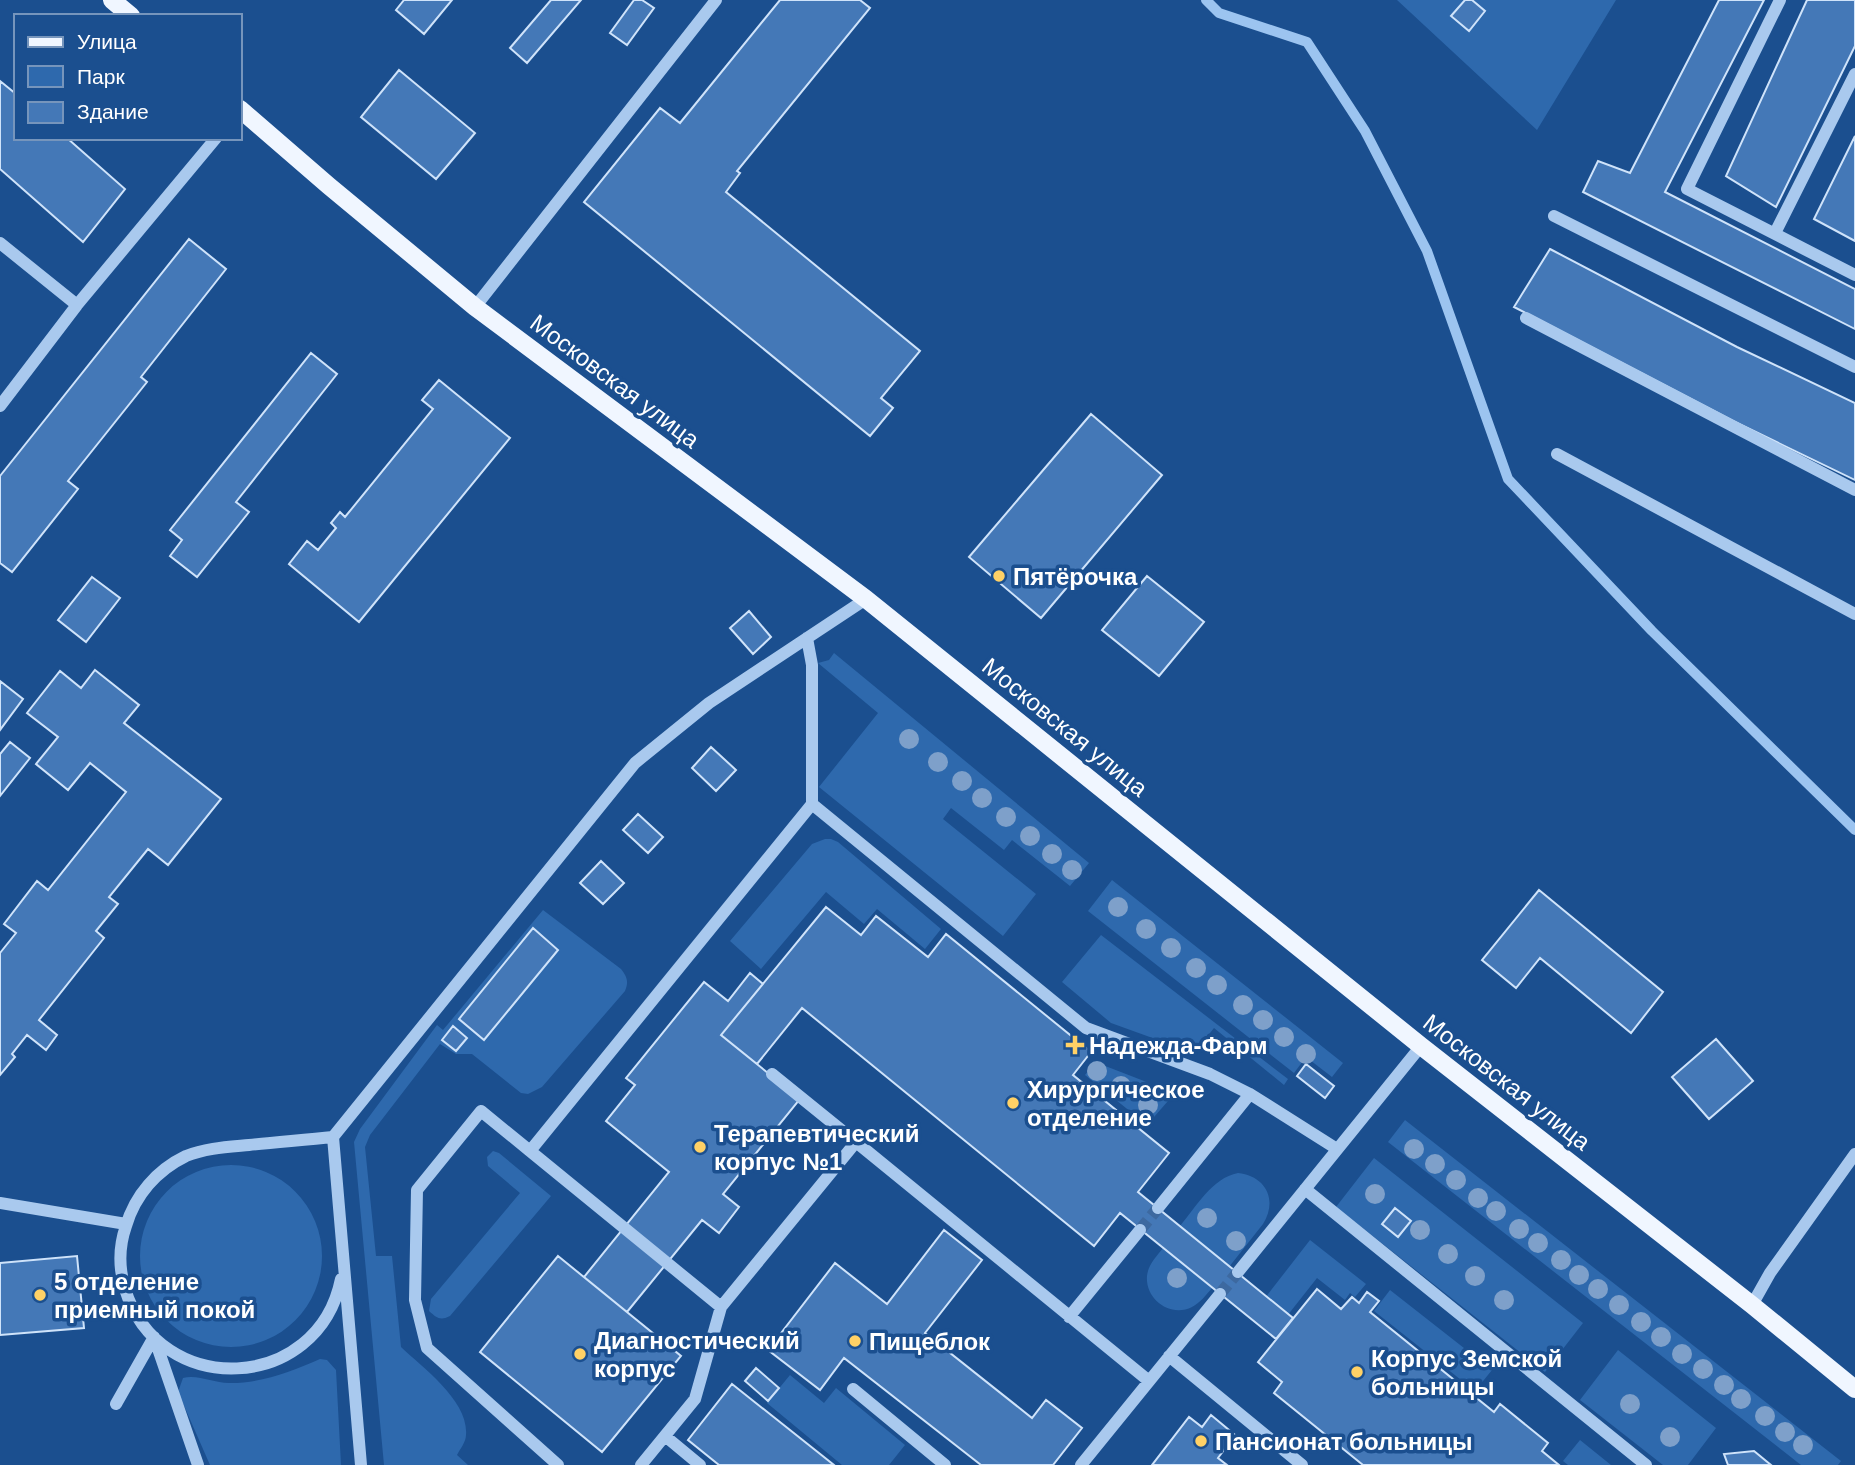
<svg xmlns="http://www.w3.org/2000/svg" width="1855" height="1465" viewBox="0 0 1855 1465" font-family="Arial,sans-serif">
	<rect width="100%" height="100%" fill="#1b4f8f"/>
	<!-- green -->
	<path fill="#2e69ad" d="M1397,0h219l-79,130z
		M834,653l255,210 -19,23 -58,-46 -8,10 -53,-42 -8,11 93,75 -33,42 -184,-149 59,-74 -60,-50 11,-3z
		M825,839h6l7,3 103,87 -16,20 -48,-40 -13,15 -38,-32 -65,77 -31,-28 82,-97z
		M1112,880l231,183 -11,14 -26,-20 -12,16 -206,-162z
		M543,910l78,59c6,8 8,12 4,22l-83,96 -14,7 -7,-1 -49,-39h-16l-16,-10 -70,91 -5,12 11,109h16l9,91c22,21 68,54 65,88 0,7 -6,14 -9,20l11,10h-84l-30,-323 6,-13 77,-104 6,5z
		M1101,935l187,144 -4,6 -70,-57 -20,25 -83,-30 -49,-41z
		M1095,1062l80,31 -28,32 -62,-50z
		M1405,1120l436,341 -3,4h-37l-413,-323z
		M493,1151l6,2 52,43 -101,120c-10,5 -13,2 -21,-5l2,-12 89,-106 -32,-27 -1,-9z
		M1374,1158l209,165 -38,49 -209,-165z
		M140 1256a91 91 0 1 1 182 0a91 91 0 1 1-182 0Z
		M1238,1173c28,3 40,27 25,51l-34,43 -49,-41c16,-19 32,-48 58,-53z
		M1310,1240l56,44 -11,13 -5,-4 -5,7 -28,-22 -30,38 -22,-18z
		M1163,1248l49,40c-6,7 -12,15 -20,19 -21,11 -47,-7 -45,-31 1,-11 9,-19 16,-28z
		M1390,1290l102,80 -17,21 -101,-80z
		M1618,1350l98,78 -28,37h-25l-83,-65z
		M320,1359l7,1 9,10 5,95h-131l-32,-73 5,-14c16,-4 32,6 48,5 32,0 61,-12 89,-24z
		M790,1375l34,28 12,-15 69,57 -16,20h-47l-75,-62z
		M1580,1440l31,25h-43l-5,-4z"/>
	<g fill="none" stroke-linecap="round" stroke-linejoin="round">
		<!-- stream -->
		<path stroke="#9cc4f0" stroke-width="10" d="M1206,0l13,13 88,29 58,89 62,120 81,228 144,152 203,199"/>
	</g>
	<!-- building -->
	<path fill="#4478b7" stroke="#cfe3fa" stroke-width="2" d="M404,0h48l-28,34 -28,-24z
		M551,0h30l-54,63 -17,-15z
		M634,0h8l12,8 -27,37 -17,-12z
		M780,0h80l10,8 -133,163 3,2 -14,19 194,159 -39,47 12,10 -23,28 -286,-234 76,-94 20,15z
		M1465,0h7l13,11 -16,20 -18,-15z
		M1719,0h45l-99,192 190,97v40l-272,-137 15,-31 32,12z
		M1807,0h48v46l-79,161 -50,-31z
		M399,70l76,63 -39,46 -75,-62z
		M0,81l16,13v44h51l58,51 -42,53 -83,-73z
		M1855,136v105l-41,-22z
		M189,239l37,30 -85,108 6,5 -79,99 10,8 -66,83 -12,-9v-87z
		M1550,249l187,98 118,56v77l-122,-59 -219,-114z
		M311,353l26,21 -101,128 13,10 -52,65 -27,-21 12,-16 -12,-10z
		M439,380l71,58 -151,184 -70,-58 18,-23 11,9 18,-22 -5,-5 9,-11 5,5 88,-108 -11,-9z
		M1091,414l71,61 -121,143 -72,-61z
		M1147,576l57,46 -45,54 -57,-46z
		M92,577l28,21 -34,44 -28,-22z
		M749,611l22,26 -18,17 -23,-26z
		M95,670l44,35 -15,18 97,76 -53,66 -20,-16 -39,48 9,7 -22,27 8,7 -65,82 18,15 -11,15 -19,-15 -15,19 3,3 -15,18v-122l16,-20 -12,-9 33,-43 11,9 78,-98 -36,-29 -22,27 -32,-26 22,-27 -31,-24 33,-42 21,17z
		M0,681l23,18 -23,31z
		M10,742l20,16 -30,38v-42z
		M711,747l25,23 -20,21 -24,-23z
		M638,814l25,23 -15,16 -25,-23z
		M601,861l23,22 -21,21 -23,-21z
		M1539,890l124,102 -32,41 -91,-75 -24,30 -34,-28z
		M826,907l35,28 15,-19 52,41 18,-23 145,118 -18,23 96,78 -31,39 155,126 -17,21 -156,-126 -26,33 -292,-238 -45,56 -36,-29z
		M533,928l25,22 -74,90 -25,-21z
		M750,973l13,11 -42,51 79,64 -77,95 16,13 -20,26 -17,-13 -75,92 -43,-35 85,-105 -63,-51 29,-36 -9,-7 78,-96 24,19z
		M453,1026l14,12 -11,13 -14,-11z
		M1716,1039l37,42 -44,38 -37,-42z
		M1306,1064l28,22 -9,12 -28,-22z
		M1395,1208l16,13 -13,16 -16,-13z
		M944,1230l38,30 -57,73 107,85 14,-18 36,28 -29,37h-72l-137,-107 -24,32 -52,-40 67,-87 52,41z
		M77,1256l7,72 -84,7v-72z
		M558,1256l123,100 -79,96 -122,-100z
		M1317,1289l24,20 11,-12 7,6 8,-11 12,9 -9,11 124,100 6,-8 48,39 -6,8 17,14h-196l-89,-72 8,-11 -24,-20z
		M756,1368l23,20 -11,13 -23,-20z
		M732,1384l102,81h-115l-31,-25z
		M1211,1415l24,20 -17,23 9,7h-75l37,-48 13,10z
		M1754,1451l17,14h-43l-4,-11z"/>
	<g fill="none" stroke-linecap="round" stroke-linejoin="round">
		<!-- minor-tunnel -->
		<path stroke="#3d69a0" stroke-width="12" stroke-dasharray="12 6" stroke-linecap="butt" d="M1140,1230l18,-22
			M1220,1294l18,-22"/>
		<!-- minor -->
		<path stroke="#a9c9ee" stroke-width="12" d="M1780,0l-93,189 168,86
			M1554,216l301,151
			M1775,233l80,-159
			M0,243l77,62
			M475,307l241,-307
			M1526,318l329,172
			M0,406l77,-101 139,-167
			M1557,454l298,160
			M807,638l5,27v139
			M772,1074l84,68
			M333,1137c-28,3 -56,5 -84,8 -21,2 -43,3 -63,11 -29,14 -51,39 -60,70 -7,20 -7,43 -1,63 34,111 193,104 216,-10
			M530,1151l191,156
			M1305,1189l341,276
			M0,1203l126,21
			M1158,1208l92,-114
			M1238,1272l183,-226
			M1752,1305l18,-32 85,-119
			M1069,1317l71,-87
			M155,1340l43,125
			M1169,1356l133,109
			M853,1389l92,76
			M116,1404l38,-67
			M665,1436l35,29
			M361,1465l-28,-328 302,-374 74,-60 157,-104
			M558,1465l-131,-117 -12,-48 2,-110 64,-79 49,40 282,-347 274,224 124,46 40,20 87,55
			M641,1465l54,-66 26,-92 135,-165 293,239
			M1081,1465l139,-171"/>
		<!-- major -->
		<path stroke="#f0f6ff" stroke-width="18" d="M112,0l19,16
			M240,109l89,77 146,121 391,292 555,447 331,259 103,84"/>
	</g>
	<!-- trees -->
	<g fill="#7ea0ca">
		<circle cx="909" cy="739" r="10"/>
		<circle cx="938" cy="762" r="10"/>
		<circle cx="962" cy="781" r="10"/>
		<circle cx="982" cy="798" r="10"/>
		<circle cx="1006" cy="817" r="10"/>
		<circle cx="1030" cy="836" r="10"/>
		<circle cx="1052" cy="854" r="10"/>
		<circle cx="1072" cy="870" r="10"/>
		<circle cx="1118" cy="907" r="10"/>
		<circle cx="1146" cy="929" r="10"/>
		<circle cx="1171" cy="948" r="10"/>
		<circle cx="1196" cy="968" r="10"/>
		<circle cx="1217" cy="985" r="10"/>
		<circle cx="1243" cy="1005" r="10"/>
		<circle cx="1263" cy="1020" r="10"/>
		<circle cx="1284" cy="1037" r="10"/>
		<circle cx="1306" cy="1054" r="10"/>
		<circle cx="1097" cy="1071" r="10"/>
		<circle cx="1121" cy="1086" r="10"/>
		<circle cx="1148" cy="1105" r="10"/>
		<circle cx="1414" cy="1149" r="10"/>
		<circle cx="1435" cy="1164" r="10"/>
		<circle cx="1456" cy="1180" r="10"/>
		<circle cx="1375" cy="1194" r="10"/>
		<circle cx="1478" cy="1198" r="10"/>
		<circle cx="1496" cy="1211" r="10"/>
		<circle cx="1207" cy="1218" r="10"/>
		<circle cx="1519" cy="1229" r="10"/>
		<circle cx="1420" cy="1230" r="10"/>
		<circle cx="1236" cy="1241" r="10"/>
		<circle cx="1538" cy="1243" r="10"/>
		<circle cx="1448" cy="1254" r="10"/>
		<circle cx="1561" cy="1260" r="10"/>
		<circle cx="1579" cy="1275" r="10"/>
		<circle cx="1475" cy="1276" r="10"/>
		<circle cx="1177" cy="1278" r="10"/>
		<circle cx="1598" cy="1289" r="10"/>
		<circle cx="1504" cy="1300" r="10"/>
		<circle cx="1619" cy="1305" r="10"/>
		<circle cx="1641" cy="1322" r="10"/>
		<circle cx="1661" cy="1337" r="10"/>
		<circle cx="1682" cy="1354" r="10"/>
		<circle cx="1703" cy="1369" r="10"/>
		<circle cx="1724" cy="1385" r="10"/>
		<circle cx="1741" cy="1399" r="10"/>
		<circle cx="1630" cy="1404" r="10"/>
		<circle cx="1765" cy="1416" r="10"/>
		<circle cx="1785" cy="1432" r="10"/>
		<circle cx="1670" cy="1437" r="10"/>
		<circle cx="1803" cy="1445" r="10"/>
	</g>
	<!-- markers -->
	<g fill="#ffd166" stroke="#1b4f8f" stroke-width="2.5">
		<circle cx="999" cy="576" r="7"/>
		<path d="M1071.5 1034.5h7v7h7v7h-7v7h-7v-7h-7v-7h7z"/>
		<circle cx="1013" cy="1103" r="7"/>
		<circle cx="700" cy="1147" r="7"/>
		<circle cx="40" cy="1295" r="7"/>
		<circle cx="855" cy="1341" r="7"/>
		<circle cx="580" cy="1354" r="7"/>
		<circle cx="1357" cy="1372" r="7"/>
		<circle cx="1201" cy="1441" r="7"/>
	</g>
	<g text-anchor="middle" dominant-baseline="central" stroke-width="7" stroke-linejoin="round" paint-order="stroke">
		<!-- street labels -->
		<g font-size="24" fill="#fff" stroke="#1b4f8f">
			<text transform="translate(615 381) rotate(37)">Московская улица</text>
			<text transform="translate(1065 727) rotate(39)">Московская улица</text>
			<text transform="translate(1507 1082) rotate(38)">Московская улица</text>
		</g>
		<!-- poi labels -->
		<g font-size="24" font-weight="bold" fill="#fff" stroke="#1b4f8f" text-anchor="start">
			<text x="1013" y="576">Пятёрочка</text>
			<text x="1089" y="1045">Надежда-Фарм</text>
			<text x="1027" y="1089">Хирургическое<tspan x="1027" dy="28">отделение</tspan></text>
			<text x="714" y="1133">Терапевтический<tspan x="714" dy="28">корпус №1</tspan></text>
			<text x="54" y="1281">5 отделение<tspan x="54" dy="28">приемный покой</tspan></text>
			<text x="594" y="1340">Диагностический<tspan x="594" dy="28">корпус</tspan></text>
			<text x="869" y="1341">Пищеблок</text>
			<text x="1371" y="1358">Корпус Земской<tspan x="1371" dy="28">больницы</tspan></text>
			<text x="1215" y="1441">Пансионат больницы</text>
		</g>
	</g>
	<!-- legend -->
	<rect x="14" y="14" width="228" height="126" fill="#1b4f8f" stroke="#7695bc" stroke-width="2"/>
	<rect x="28" y="37" width="35" height="10" fill="#f0f6ff" stroke="#7695bc" stroke-width="2"/>
	<text x="77" y="49" font-size="21" fill="#ffffff">Улица</text>
	<rect x="28" y="66" width="35" height="21" fill="#2e69ad" stroke="#7695bc" stroke-width="2"/>
	<text x="77" y="84" font-size="21" fill="#ffffff">Парк</text>
	<rect x="28" y="102" width="35" height="21" fill="#4478b7" stroke="#7695bc" stroke-width="2"/>
	<text x="77" y="119" font-size="21" fill="#ffffff">Здание</text>
</svg>
